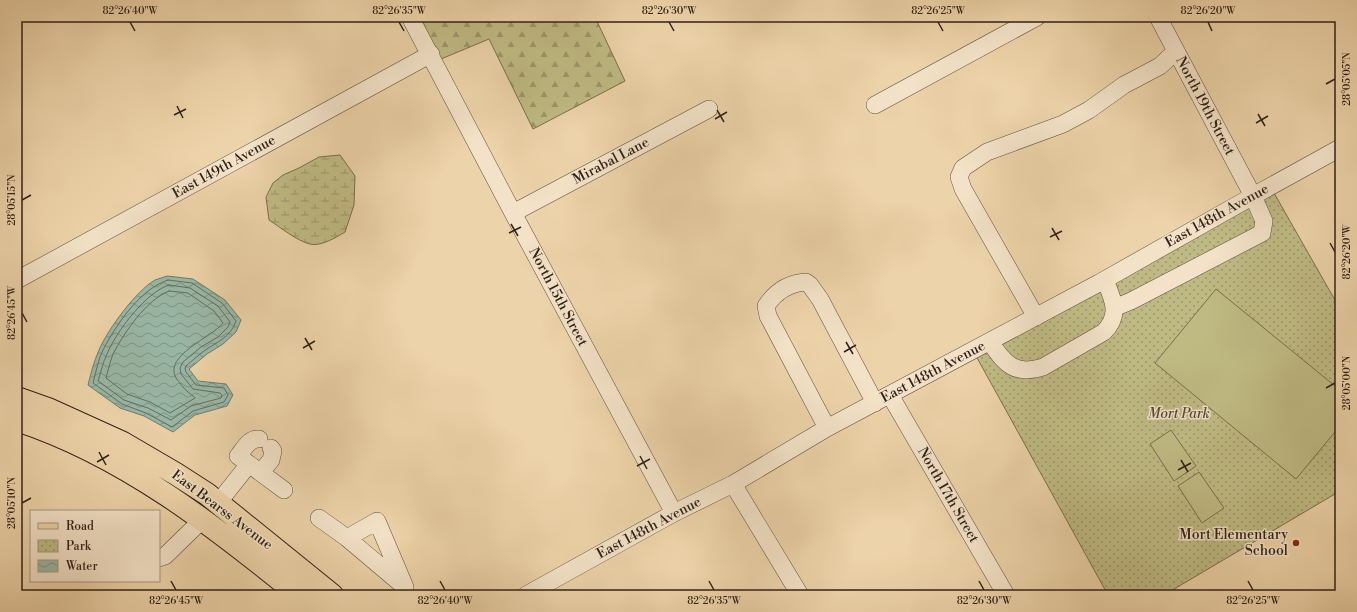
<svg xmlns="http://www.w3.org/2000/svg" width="1357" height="612" viewBox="0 0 1357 612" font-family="'Libre Bodoni',serif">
	<defs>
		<pattern id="forest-firs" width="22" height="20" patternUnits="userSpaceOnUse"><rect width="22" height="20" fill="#bfba83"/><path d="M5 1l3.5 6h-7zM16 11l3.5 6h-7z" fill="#9c976a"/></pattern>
		<pattern id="wetland-marsh" width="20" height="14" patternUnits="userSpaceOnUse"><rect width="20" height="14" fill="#bfba83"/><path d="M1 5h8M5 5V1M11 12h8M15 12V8" fill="none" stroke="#9c976a"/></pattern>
		<pattern id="park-dots" width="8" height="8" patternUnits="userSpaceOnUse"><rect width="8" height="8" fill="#bfba83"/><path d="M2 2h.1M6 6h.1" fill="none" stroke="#9c976a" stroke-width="1.8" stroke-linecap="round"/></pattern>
		<pattern id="water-waves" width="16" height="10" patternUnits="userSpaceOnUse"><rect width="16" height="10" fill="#99b8a7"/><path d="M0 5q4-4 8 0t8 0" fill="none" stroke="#7d9587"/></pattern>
	</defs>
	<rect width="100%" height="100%" fill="#edd3a9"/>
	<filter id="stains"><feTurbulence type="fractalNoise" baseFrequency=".005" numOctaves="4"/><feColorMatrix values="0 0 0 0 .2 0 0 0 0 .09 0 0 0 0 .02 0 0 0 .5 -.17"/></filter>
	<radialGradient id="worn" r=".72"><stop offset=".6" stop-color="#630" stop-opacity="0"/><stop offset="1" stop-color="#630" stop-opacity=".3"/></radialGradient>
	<!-- forest -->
	<path fill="url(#forest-firs)" stroke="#786e4e" d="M419,17h176l30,64 -92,48 -44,-90 -48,20z"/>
	<!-- wetland -->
	<path fill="url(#wetland-marsh)" stroke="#786e4e" d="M340,155l15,21 -1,29 -9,27c-8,5 -25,15 -35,12 -13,-3 -30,-17 -41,-24l-3,-23 7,-14 10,-8 16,-7 20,-11z"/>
	<!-- park -->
	<path fill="url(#park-dots)" stroke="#786e4e" d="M1274,193l66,116v182l-176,104h-56l-132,-239z"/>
	<!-- pitch -->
	<path fill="#bfba83" stroke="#786e4e" d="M1216,289l124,101v36l-44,53 -141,-116z
		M1171,430l25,36 -22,15 -24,-37z
		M1199,472l25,36 -22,15 -24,-37z"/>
	<!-- water -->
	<path fill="url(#water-waves)" stroke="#6f7c6f" d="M167,276l26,3 32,21 16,20 -5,12 -13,12 -16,10 -18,15 9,12 28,3 7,11 -6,11 -32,9 -22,17 -29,-16 -24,-8 -32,-23c3,-12 6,-24 11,-35 9,-21 37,-59 56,-70 4,-1 8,-3 12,-4z"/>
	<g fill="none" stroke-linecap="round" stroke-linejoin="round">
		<!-- shore -->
		<path stroke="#646d60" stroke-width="1" d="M168,280l24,3 30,20 14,18c-6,17 -18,20 -32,30 -6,4 -12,10 -18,15l-1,3 1,3 10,13 28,3 4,7 -4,7 -31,9 -21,16 -26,-14 -24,-9 -29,-21c3,-11 5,-23 10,-33 13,-25 37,-61 65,-70z
			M169,285l21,3 28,18 12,16 -2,5 -10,10 -17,10 -18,15 -3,6 1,6 12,15 27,4 2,2 -1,3 -30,8 -20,14 -23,-12 -24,-8 -26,-19c3,-9 5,-19 9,-27 9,-22 39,-62 62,-69z
			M169,291l19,2 26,18 9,12c-10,14 -60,32 -47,55 3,4 8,11 12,14 3,3 5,3 7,6l-25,15 -20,-11 -23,-8 -21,-16c2,-7 4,-16 7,-24 11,-21 33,-54 56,-63z"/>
		<defs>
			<path id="minor" d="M410,17l103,196 161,300
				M875,105l162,-88
				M513,213l196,-104
				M17,280l414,-226
				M1114,308l17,-7 131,-68 2,-12 -11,-25 -95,-179
				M1036,317l-73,-128 -4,-12 4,-9 24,-16 76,-28 26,-14 35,-25 36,-19 16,-15
				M990,342c15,22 25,34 53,25l61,-35c17,-17 9,-33 1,-52
				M890,395l116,200
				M827,428l-59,-112 -2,-10c10,-15 23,-23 40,-24l4,3 10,14 55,104
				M259,439c-10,-1 -15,10 -21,17l46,34
				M261,472l10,-12 2,-9 -2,-3
				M733,484l67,111
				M218,503l31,-39
				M319,518l28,20 58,49 -28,-66 -30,17
				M159,558l6,-2 38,-37
				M526,595l148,-82 59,-29 94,-56 272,-145 154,-87 87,-48"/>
			<path id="major" d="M17,398l31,11 75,34 53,31 31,20 125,101
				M17,420c107,35 196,105 282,175"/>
		</defs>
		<!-- minor casing -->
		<use href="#minor" stroke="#5f4e3e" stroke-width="18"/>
		<!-- major casing -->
		<use href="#major" stroke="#30221a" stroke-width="24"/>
		<!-- minor -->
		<use href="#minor" stroke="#f3e2c7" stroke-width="17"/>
		<!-- major -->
		<use href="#major" stroke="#edd3a9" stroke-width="22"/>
	</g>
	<!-- ticks -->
	<path fill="none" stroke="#30221a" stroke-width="1.5" d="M130,22l5,9M399,22l5,9M669,22l5,9M938,22l5,9M1208,22l4,9M1326,84l9,-5M177,106l6,12M717,110l7,12M1258,114l7,12M174,115l12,-6M715,119l12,-7M1256,123l12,-7M22,200l9,-5M511,224l7,12M1052,228l7,12M509,233l12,-6M1050,237l12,-6M1330,243l5,9M22,313l5,9M305,338l7,12M846,342l7,12M303,348l12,-7M844,352l12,-7M1326,388l9,-5M99,452l7,13M640,456l7,13M1181,460l7,12M97,462l12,-7M637,466l13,-7M1178,470l13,-7M22,503l9,-5M171,581l5,9M440,581l5,9M709,581l5,9M979,581l5,9M1248,581l5,9"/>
	<!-- markers -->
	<circle fill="#8f2418" stroke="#f3e2c7" stroke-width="1.5" cx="1296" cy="543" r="4"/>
	<g text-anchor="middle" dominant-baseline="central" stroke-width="3" stroke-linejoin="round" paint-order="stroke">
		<!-- street labels -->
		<g font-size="14" fill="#30221a" stroke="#f3e2c7">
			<text transform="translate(1205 106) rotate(62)">North 19th Street</text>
			<text transform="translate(611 161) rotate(-28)">Mirabal Lane</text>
			<text transform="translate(224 167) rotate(-29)">East 149th Avenue</text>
			<text transform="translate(1217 216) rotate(-29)">East 148th Avenue</text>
			<text transform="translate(558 297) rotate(62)">North 15th Street</text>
			<text transform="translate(933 372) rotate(-28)">East 148th Avenue</text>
			<text transform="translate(948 495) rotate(60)">North 17th Street</text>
			<text transform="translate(222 510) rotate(37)">East Bearss Avenue</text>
			<text transform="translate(649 528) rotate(-28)">East 148th Avenue</text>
		</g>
		<!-- park labels -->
		<g font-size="14" font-style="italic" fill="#544834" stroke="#f3e2c7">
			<text x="1179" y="414">Mort Park</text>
		</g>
		<!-- poi labels -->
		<g font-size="14" fill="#30221a" stroke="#f3e2c7" text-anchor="end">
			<text x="1288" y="535">Mort Elementary<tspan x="1288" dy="16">School</tspan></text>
		</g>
	</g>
	<!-- margin -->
	<rect width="1357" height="612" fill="none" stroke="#edd3a9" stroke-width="44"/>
	<!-- legend -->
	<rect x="30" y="510" width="130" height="72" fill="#f3e2c7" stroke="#a59582"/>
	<rect x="38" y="523" width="20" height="6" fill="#edd3a9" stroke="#a59582"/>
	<text x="66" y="530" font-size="12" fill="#30221a">Road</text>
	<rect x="38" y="540" width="20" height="12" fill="url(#park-dots)" stroke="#a59582"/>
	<text x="66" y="550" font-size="12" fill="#30221a">Park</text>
	<rect x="38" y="560" width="20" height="12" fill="url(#water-waves)" stroke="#a59582"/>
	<text x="66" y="570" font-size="12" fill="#30221a">Water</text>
	<rect x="22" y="22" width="1313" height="568" fill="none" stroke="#30221a" stroke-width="1.5"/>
	<g font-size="10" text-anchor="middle" fill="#30221a">
		<text x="130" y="14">82°26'40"W</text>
		<text x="399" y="14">82°26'35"W</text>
		<text x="669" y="14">82°26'30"W</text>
		<text x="938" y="14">82°26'25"W</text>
		<text x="1208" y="14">82°26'20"W</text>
		<text transform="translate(1346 79) rotate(-90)" y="4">28°05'05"N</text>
		<text transform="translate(11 200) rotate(-90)" y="4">28°05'15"N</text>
		<text transform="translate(1346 252) rotate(-90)" y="4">82°26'20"W</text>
		<text transform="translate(11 313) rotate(-90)" y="4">82°26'45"W</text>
		<text transform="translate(1346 383) rotate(-90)" y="4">28°05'00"N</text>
		<text transform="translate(11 503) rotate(-90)" y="4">28°05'10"N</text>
		<text x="176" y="604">82°26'45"W</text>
		<text x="445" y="604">82°26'40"W</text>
		<text x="714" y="604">82°26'35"W</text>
		<text x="984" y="604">82°26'30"W</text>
		<text x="1253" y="604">82°26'25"W</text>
	</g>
	<rect width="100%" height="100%" filter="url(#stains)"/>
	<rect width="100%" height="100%" fill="url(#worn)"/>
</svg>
